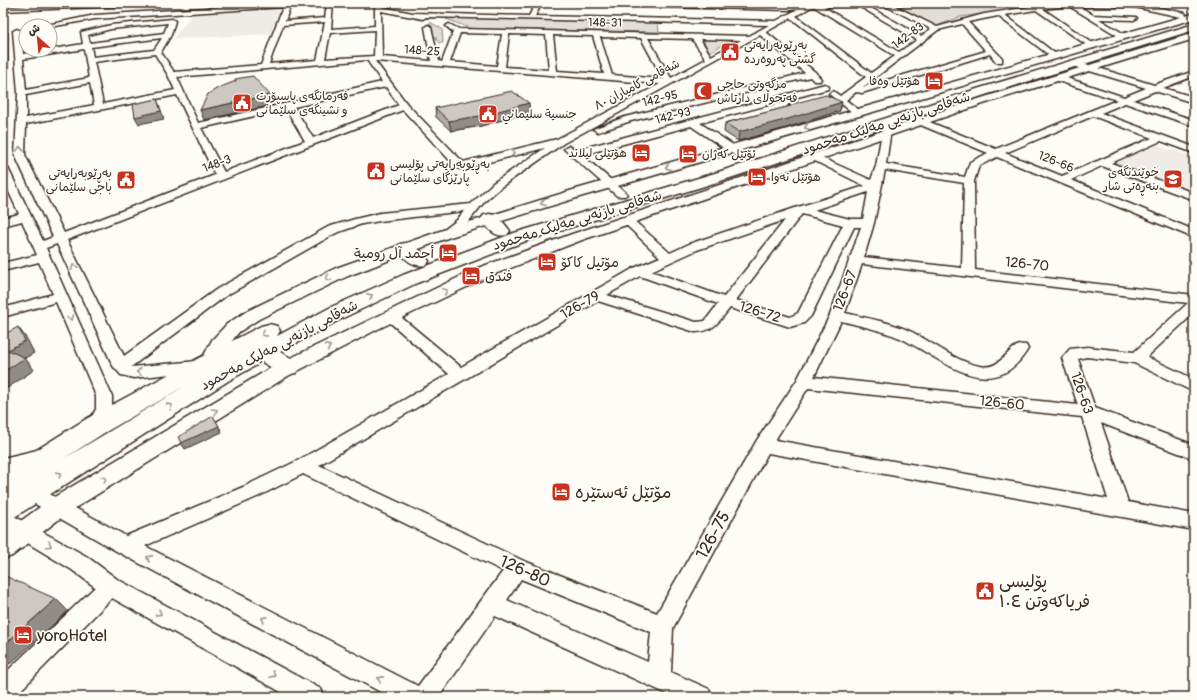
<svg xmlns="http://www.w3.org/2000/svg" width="1197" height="700" viewBox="0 0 1197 700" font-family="Pangolin,'Playpen Sans Arabic',sans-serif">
	<rect width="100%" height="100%" fill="#fdfcf7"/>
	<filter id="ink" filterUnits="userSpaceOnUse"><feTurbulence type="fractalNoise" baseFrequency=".025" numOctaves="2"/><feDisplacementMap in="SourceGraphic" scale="8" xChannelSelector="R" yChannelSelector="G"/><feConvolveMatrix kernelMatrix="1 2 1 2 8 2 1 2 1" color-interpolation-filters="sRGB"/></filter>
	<g filter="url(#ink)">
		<!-- built -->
		<path fill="#efece7" d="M281,8l-10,26 -98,5 20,-26z
			M1156,145l38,12v38l-82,-31z"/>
		<!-- green -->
		<path fill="#e1ded7" stroke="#8e847a" d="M1060,3l-100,14 -23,9 -39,-20z
			M441,17l217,5 1,10 -187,-3z
			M430,22l12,7 1,14h-4l-10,-16z
			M701,37l34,1 -25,14z"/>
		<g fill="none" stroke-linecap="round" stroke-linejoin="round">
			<defs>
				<path id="minor" d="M26,3h9l-8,4 -3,-2z
					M285,3h48l-2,26 44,-3v-23h6v4l32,6 116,3 7,-13h6l-7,13 241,5 33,-18h8l82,49 18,-12 -60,-35v-2h5l59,33 10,-7 -47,-24v-2h5l48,24 47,-13 73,-11h83l3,2 -3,2 -61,-1 14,9 43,2 1,1 -3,2 -35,-1 27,16 1,2 -4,2 -54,-33 -26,3 51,35v4h-3l-55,-38 -31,5 52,40 1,2 -4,2 -56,-43 -30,6 34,36v4h-6l-6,-8 -128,39 -6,-1 -10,8 14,11v4l-3,1 -28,-22 4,-3 7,5 26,-19 -75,-59 -25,14 49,40 6,7 -1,2h-6l-4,-4 -179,44 -33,11 -5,-3 32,-12 180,-44 -45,-38 -196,108 -63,44 -16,14 -20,25 -16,11h-8l-2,-3 18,-14 7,-9 -84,10 -18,3 -26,9 -109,62 -96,72 67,-6 5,1 3,4 -3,4 -5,1 -64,7 -13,-3 -8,-9 -56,-122 -11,4 66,148v13l-11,22 -6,1 -6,-1 -2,-5 9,-17v-13l-40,-94 -53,15v-9l50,-14 -14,-32 -36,9v-8l34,-8 -15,-34 -19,5v-8l16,-4 -16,-35v-14l5,3 35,73 10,-4 -38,-82 3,-62 -5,-62 4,-2 4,2 2,23 60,-10 -2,-12 30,-7 61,-6 3,2 -4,14 -10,17 13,20 87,-7 22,-58 -188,12 -45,8 -8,-1 53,-11zM327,4l-2,14 -40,3 5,-14zM813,6l82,50 -24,17 -75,-57zM381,11l42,8 3,-2 343,8 -20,11 -290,-7 -10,-5 -3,2 7,6 -11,30 -3,-1 -8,-34 -3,-2 -3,2 6,34 -49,-4zM325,22l-8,38 -48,4 14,-39zM168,23l-4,10 -74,10 -2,-8 23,-6zM962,24l24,27 -123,36 75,-57zM375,30l-1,26 -49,3 5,-26zM460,33l42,1 -5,32 -47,-4zM509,34l37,1 3,35 -44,-3zM553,35l40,1 11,38 -47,-3zM600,37l41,1 22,41 -51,-4zM162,38l-8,12 -61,7 -2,-10zM648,38l44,1 14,20 -35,19zM700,39l41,1 -30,16zM84,49l5,29 -63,12 -3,-31zM155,54l13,21 7,15 -72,14 -9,-42zM367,60l15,22 -184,41 -21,-46zM375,61l285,23 -103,55 -94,23 -56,-58zM90,83l4,22 -68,13v-23zM386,87l13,18 -86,33 -19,-31zM177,95l38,80 -151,58 -39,-78 1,-31zM286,109l19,32 -81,31 -23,-44zM403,110l54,58 4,1 84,-21 -52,35 -22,21 -91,9 -25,6 -27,8 -111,62 -93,67 -57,-116z
					M3,31l4,2v65l-4,3z
					M1073,62h6l75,23 40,-14v5l-31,12 31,9v6l-39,-12 -22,9 61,20v6l-69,-23 -24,10 93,34v6l-33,-12 -50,22 83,30v7l-92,-34 -31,14 123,50v8l-197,-81 -18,9 -5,15 1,89 219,25v18l-47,44 47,22v13l-60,-29 -47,-6 -9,2 17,49 99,37v14l-93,-36 27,79 66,12v16l-426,-77 -95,175 -2,44 38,17 4,8h-39l-179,-81 -56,81h-49l-272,-145 -95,-55 -2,-5 2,-5 7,-3 7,3 89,49 117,-49 54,-26 152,-87 -63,-55 -2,-3 2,-3h10l65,54 173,-99 26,-11 -37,-35 -2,-2 2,-2h8l39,35 19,-9 106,-36 70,-22 -56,-28 1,-2h8l53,24 5,-14 8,-45h6l2,2 -6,41 79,13 5,-15 18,-9 -84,-35v-4h6l86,35 121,-49 -62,-20v-4h6l63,21 22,-9 -73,-22zM1093,116l59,22 -90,38 -57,-23zM885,170l79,13 -2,85 -98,-11 10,-34zM868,192l-5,27h-13l-36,-9zM802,214l41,11 -45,88 -8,4 -54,-17zM785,220l-61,77 -73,-26 46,-21zM854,227h7l-31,88 -33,65 -40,60 -100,173 -133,-52 -205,-96 279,-164 97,31c19,0 24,-11 35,-24l60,19 14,-4 7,-7zM862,264l326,39 -54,49 -47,-5 -17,2 -8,9 16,47 -264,-28 27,-56c20,5 40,9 59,17 42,20 92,70 128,11l-2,-4c-18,-4 -22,26 -46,21 -24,-4 -46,-23 -68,-34 -21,-10 -45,-14 -67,-19zM640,276l78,28 -13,17 -9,1 -89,-27zM808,388l274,29 26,82 -333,-59zM303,474l200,97 -85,115 -273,-140 112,-49zM521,579l130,53 -3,30 -141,-62z
					M825,84l4,3 -1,2 -128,34 48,32 1,2 -1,2h-8l-49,-33 -109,29 43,37 2,2 -2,2h-8l-53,-47 5,-3 7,4z
					M3,510l83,46 31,23 204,110 4,8h-35l-178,-99 -98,99h-11v-22l92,-88 -23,-17 -69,-42z"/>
				<path id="major" d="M88,3h62l-4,2 -143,6v-4z
					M572,3l217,3 22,-3h112l-4,2 -104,2 -26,3 -213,-5z
					M1121,3h16l48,10 1,3 8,-3v6l-611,177 -133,41 -102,39 -89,43 -20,13 -12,15 -9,19 -7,2 -7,-2 -3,-5 11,-21 15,-16 20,-13 89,-43 104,-37 133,-41 608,-173 -56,-12z
					M1194,33v6l-211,65 -401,136 -92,36 -112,53 -90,47 -221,137 -55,43 -9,3v-25l48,-35 223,-133 204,-98 94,-34 403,-134z
					M37,450l8,3 3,6 -3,6 -42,11v-18z"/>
				<path id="highway" d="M1194,24v6l-206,64 -261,85 -201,62 -109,42 -72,34 -65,35 16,9 3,6 -3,6c-13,3 -22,-4 -34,-11l-34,19 -215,137 -10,4v-51l83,-52 111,-60 64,-33 8,-2 8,2 3,5 -3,5 54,-29 72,-32 111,-42 201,-60 265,-85zM185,386l-120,72 39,-25z
					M490,214c9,2 15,10 20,17l-3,4c-12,3 -19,-6 -26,-16l3,-4z
					M406,243c9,2 18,10 23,18l-2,4c-14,3 -23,-6 -30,-17l3,-4z"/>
			</defs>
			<!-- minor casing -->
			<use href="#minor" stroke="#3b2a1e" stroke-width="3"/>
			<!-- major casing -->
			<use href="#major" stroke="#3b2a1e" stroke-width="3"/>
			<!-- highway casing -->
			<use href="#highway" stroke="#3b2a1e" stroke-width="3"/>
			<!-- minor -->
			<use href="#minor" fill="#fdfcf7" fill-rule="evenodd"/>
			<!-- major -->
			<use href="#major" fill="#fdfcf7" fill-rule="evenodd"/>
			<!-- highway -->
			<use href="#highway" fill="#fdfcf7" fill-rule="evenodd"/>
		</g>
		<!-- wall -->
		<path fill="#b0aca7" stroke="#3b2a1e" d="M788,105l52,6 -54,17 -48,13 -14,-9 1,-9 62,-16z
			M435,108l95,4 -49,14 -30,5 -15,-14z"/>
		<!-- shaded-wall -->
		<path fill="#908c88" stroke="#3b2a1e" d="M270,95l3,10 -69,15 -4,-10z
			M157,99l7,20 -25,5 -4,-7z
			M842,102l-2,9 -54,17 -48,13 1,-9z
			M529,103l1,9 -49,14 -30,5 -2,-10z
			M18,327l9,12 7,14 -9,5 9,12 -31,21v-19l5,-22z
			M213,416l9,16 -37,17 -4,-6z
			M56,599l12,12 -58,53 -7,-5v-13z"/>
		<!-- building -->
		<path fill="#cdc8c2" stroke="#3b2a1e" d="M253,76l17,19 -70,15 8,-16 10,-6 18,-7 -1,-2z
			M512,91l17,12 -49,13 -31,5 -14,-13z
			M826,95l16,7 -54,17 -49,13 -14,-9 66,-17 -3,-1z
			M157,99l4,12 -26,6 -2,-13z
			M18,327l7,14 -17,9 17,8 -22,14v-37z
			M213,416l6,10 -38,17 -3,-6z
			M3,575l53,24 -53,47z"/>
		<!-- one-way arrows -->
		<defs><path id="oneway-chevron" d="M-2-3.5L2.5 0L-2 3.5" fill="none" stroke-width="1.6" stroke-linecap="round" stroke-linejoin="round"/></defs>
		<g stroke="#9c938a">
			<use href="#oneway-chevron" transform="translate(807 127) rotate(164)"/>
			<use href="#oneway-chevron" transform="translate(20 149) rotate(-92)"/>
			<use href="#oneway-chevron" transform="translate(512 153) rotate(-15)"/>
			<use href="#oneway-chevron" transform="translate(668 167) rotate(164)"/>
			<use href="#oneway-chevron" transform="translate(543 203) rotate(164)"/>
			<use href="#oneway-chevron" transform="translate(74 267) rotate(-115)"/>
			<use href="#oneway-chevron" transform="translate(328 278) rotate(155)"/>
			<use href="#oneway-chevron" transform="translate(445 291) rotate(-25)"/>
			<use href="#oneway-chevron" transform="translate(370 296) rotate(-25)"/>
			<use href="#oneway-chevron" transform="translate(71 318) rotate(67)"/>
			<use href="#oneway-chevron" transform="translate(264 334) rotate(152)"/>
			<use href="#oneway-chevron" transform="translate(328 347) rotate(-27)"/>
			<use href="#oneway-chevron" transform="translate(139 372) rotate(178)"/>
			<use href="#oneway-chevron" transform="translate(170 406) rotate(-32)"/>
			<use href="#oneway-chevron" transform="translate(215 411) rotate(-31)"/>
			<use href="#oneway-chevron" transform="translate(59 474) rotate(-32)"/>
			<use href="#oneway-chevron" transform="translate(104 479) rotate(-31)"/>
			<use href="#oneway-chevron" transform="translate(49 545) rotate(31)"/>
			<use href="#oneway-chevron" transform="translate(149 558) rotate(-152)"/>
			<use href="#oneway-chevron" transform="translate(159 613) rotate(29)"/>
			<use href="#oneway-chevron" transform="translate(264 619) rotate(-152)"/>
			<use href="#oneway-chevron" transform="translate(273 675) rotate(29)"/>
			<use href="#oneway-chevron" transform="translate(380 679) rotate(-152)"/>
		</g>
	</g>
	<!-- icons -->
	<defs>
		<symbol id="civic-square" viewBox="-11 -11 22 22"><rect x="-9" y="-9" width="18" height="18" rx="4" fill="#c8321e" stroke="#fdfcf7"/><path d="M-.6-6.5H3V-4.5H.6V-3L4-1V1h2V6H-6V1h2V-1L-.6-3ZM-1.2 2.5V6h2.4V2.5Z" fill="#fff"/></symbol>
		<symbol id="hotel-square" viewBox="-11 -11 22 22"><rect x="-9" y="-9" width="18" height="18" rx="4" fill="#c8321e" stroke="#fdfcf7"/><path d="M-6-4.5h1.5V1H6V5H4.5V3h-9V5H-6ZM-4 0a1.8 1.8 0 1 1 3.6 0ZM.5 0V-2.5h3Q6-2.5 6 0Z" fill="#fff"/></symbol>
		<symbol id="mosque-square" viewBox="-11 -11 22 22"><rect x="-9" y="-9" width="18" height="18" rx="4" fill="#c8321e" stroke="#fdfcf7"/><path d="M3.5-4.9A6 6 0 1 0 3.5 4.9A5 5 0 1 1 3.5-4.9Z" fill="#fff"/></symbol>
		<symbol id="school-square" viewBox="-11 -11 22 22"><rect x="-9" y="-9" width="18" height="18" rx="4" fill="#c8321e" stroke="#fdfcf7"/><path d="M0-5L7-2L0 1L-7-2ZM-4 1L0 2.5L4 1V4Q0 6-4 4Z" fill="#fff"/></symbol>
	</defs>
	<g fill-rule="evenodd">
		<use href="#civic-square" x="719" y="41" width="22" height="22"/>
		<use href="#hotel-square" x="923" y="70" width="22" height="22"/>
		<use href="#mosque-square" x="692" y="80" width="22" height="22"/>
		<use href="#civic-square" x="231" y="92" width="22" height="22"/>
		<use href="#civic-square" x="477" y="103" width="22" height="22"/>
		<use href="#hotel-square" x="630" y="142" width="22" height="22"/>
		<use href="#hotel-square" x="677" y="143" width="22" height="22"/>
		<use href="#civic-square" x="365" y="160" width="22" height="22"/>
		<use href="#hotel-square" x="746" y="166" width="22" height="22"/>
		<use href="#school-square" x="1162" y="168" width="22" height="22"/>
		<use href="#civic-square" x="115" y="169" width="22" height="22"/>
		<use href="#hotel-square" x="437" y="242" width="22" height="22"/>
		<use href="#hotel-square" x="536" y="251" width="22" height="22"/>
		<use href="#hotel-square" x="460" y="265" width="22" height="22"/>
		<use href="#hotel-square" x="550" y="481" width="22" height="22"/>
		<use href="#civic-square" x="974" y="580" width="22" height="22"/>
		<use href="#hotel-square" x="12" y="624" width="22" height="22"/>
	</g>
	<g text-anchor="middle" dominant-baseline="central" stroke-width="3.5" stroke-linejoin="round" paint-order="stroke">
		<!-- far-street labels -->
		<g font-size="12" fill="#3b2a1e" stroke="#fdfcf7">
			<text transform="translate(605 23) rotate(1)">148-31</text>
			<text transform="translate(908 36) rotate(-37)">142-83</text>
			<text transform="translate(422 51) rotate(4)">148-25</text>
			<text transform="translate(637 85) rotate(-28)">شەقامی کامیاران ٨٠</text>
			<text transform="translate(660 99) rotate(-14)">142-95</text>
			<text transform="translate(673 116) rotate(-15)">142-93</text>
			<text transform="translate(1056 162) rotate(22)">126-66</text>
			<text transform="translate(217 164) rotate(-21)">148-3</text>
		</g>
		<!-- far-poi labels -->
		<g font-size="12" fill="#3b2a1e" stroke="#fdfcf7" text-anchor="start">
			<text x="744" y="45">بەڕێوبەرایەتی<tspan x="744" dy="14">گشتی پەروەردە</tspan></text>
			<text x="920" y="81" text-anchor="end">هۆتێل وەفا</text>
			<text x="717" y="84">مزگەوتی حاجی<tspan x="717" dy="14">فەتحوڵای دارتاش</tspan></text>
			<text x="256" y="96">فەرمانگەی پاسپۆرت<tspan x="256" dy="14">و نشینگەی سلێمانی</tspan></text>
			<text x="502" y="114">جنسية سليماني</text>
			<text x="627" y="153" text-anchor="end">هۆتێلی لیلاند</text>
			<text x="702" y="154">ئۆتێل کەژان</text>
			<text x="390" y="164">بەڕێوبەرایەتی پۆلیسی<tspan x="390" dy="14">پارێزگای سلێمانی</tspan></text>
			<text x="1159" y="172" text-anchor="end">خوێندنگەی<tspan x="1159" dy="14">بنەڕەتی شار</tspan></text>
			<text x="112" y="173" text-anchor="end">بەڕێوبەرایەتی<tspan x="112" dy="14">باجی سلێمانی</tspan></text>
			<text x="771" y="177">هۆتێل نەوا</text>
		</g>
		<!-- street labels -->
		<g font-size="14" fill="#3b2a1e" stroke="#fdfcf7">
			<text transform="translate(886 123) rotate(-18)">شەقامی بازنەیی مەلیک مەحمود</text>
			<text transform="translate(577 220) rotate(-17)">شەقامی بازنەیی مەلیک مەحمود</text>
			<text transform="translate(1027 264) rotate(6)">126-70</text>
			<text transform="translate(845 291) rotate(-69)">126-67</text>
			<text transform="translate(580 305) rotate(-30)">126-79</text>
			<text transform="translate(760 312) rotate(17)">126-72</text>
			<text transform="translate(279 345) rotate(-28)">شەقامی بازنەیی مەلیک مەحمود</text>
			<text transform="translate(1082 393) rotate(71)">126-63</text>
			<text transform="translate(1002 403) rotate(6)">126-60</text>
		</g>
		<!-- poi labels -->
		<g font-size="14" fill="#3b2a1e" stroke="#fdfcf7" text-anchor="start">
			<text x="434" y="253" text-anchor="end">أحمد آل رومية</text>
			<text x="561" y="262">مۆتیل کاکۆ</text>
			<text x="485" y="276">فندق</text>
		</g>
		<!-- near-poi labels -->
		<g font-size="17" fill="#3b2a1e" stroke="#fdfcf7" text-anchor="start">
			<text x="575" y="492">مۆتێل ئەستێرە</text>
			<text x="999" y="581">پۆلیسی<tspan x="999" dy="20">فریاکەوتن ١٠٤</tspan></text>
			<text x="37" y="635">yoroHotel</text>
		</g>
		<!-- near-street labels -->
		<g font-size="17" fill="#3b2a1e" stroke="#fdfcf7">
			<text transform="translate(713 535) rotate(-61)">126-75</text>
			<text transform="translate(525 571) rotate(24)">126-80</text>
		</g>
	</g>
	<!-- margin -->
	<rect width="1197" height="700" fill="none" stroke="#fdfcf7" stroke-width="16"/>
	<rect x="8" y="8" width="1181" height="684" fill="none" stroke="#3b2a1e" stroke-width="1.5" filter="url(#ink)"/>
	<!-- north arrow -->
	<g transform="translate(38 38) rotate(333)"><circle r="19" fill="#fdfcf7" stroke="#afa8a0"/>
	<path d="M0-3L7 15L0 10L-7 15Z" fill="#c8321e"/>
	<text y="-6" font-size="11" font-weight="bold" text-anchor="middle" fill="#3b2a1e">ش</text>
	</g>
</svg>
